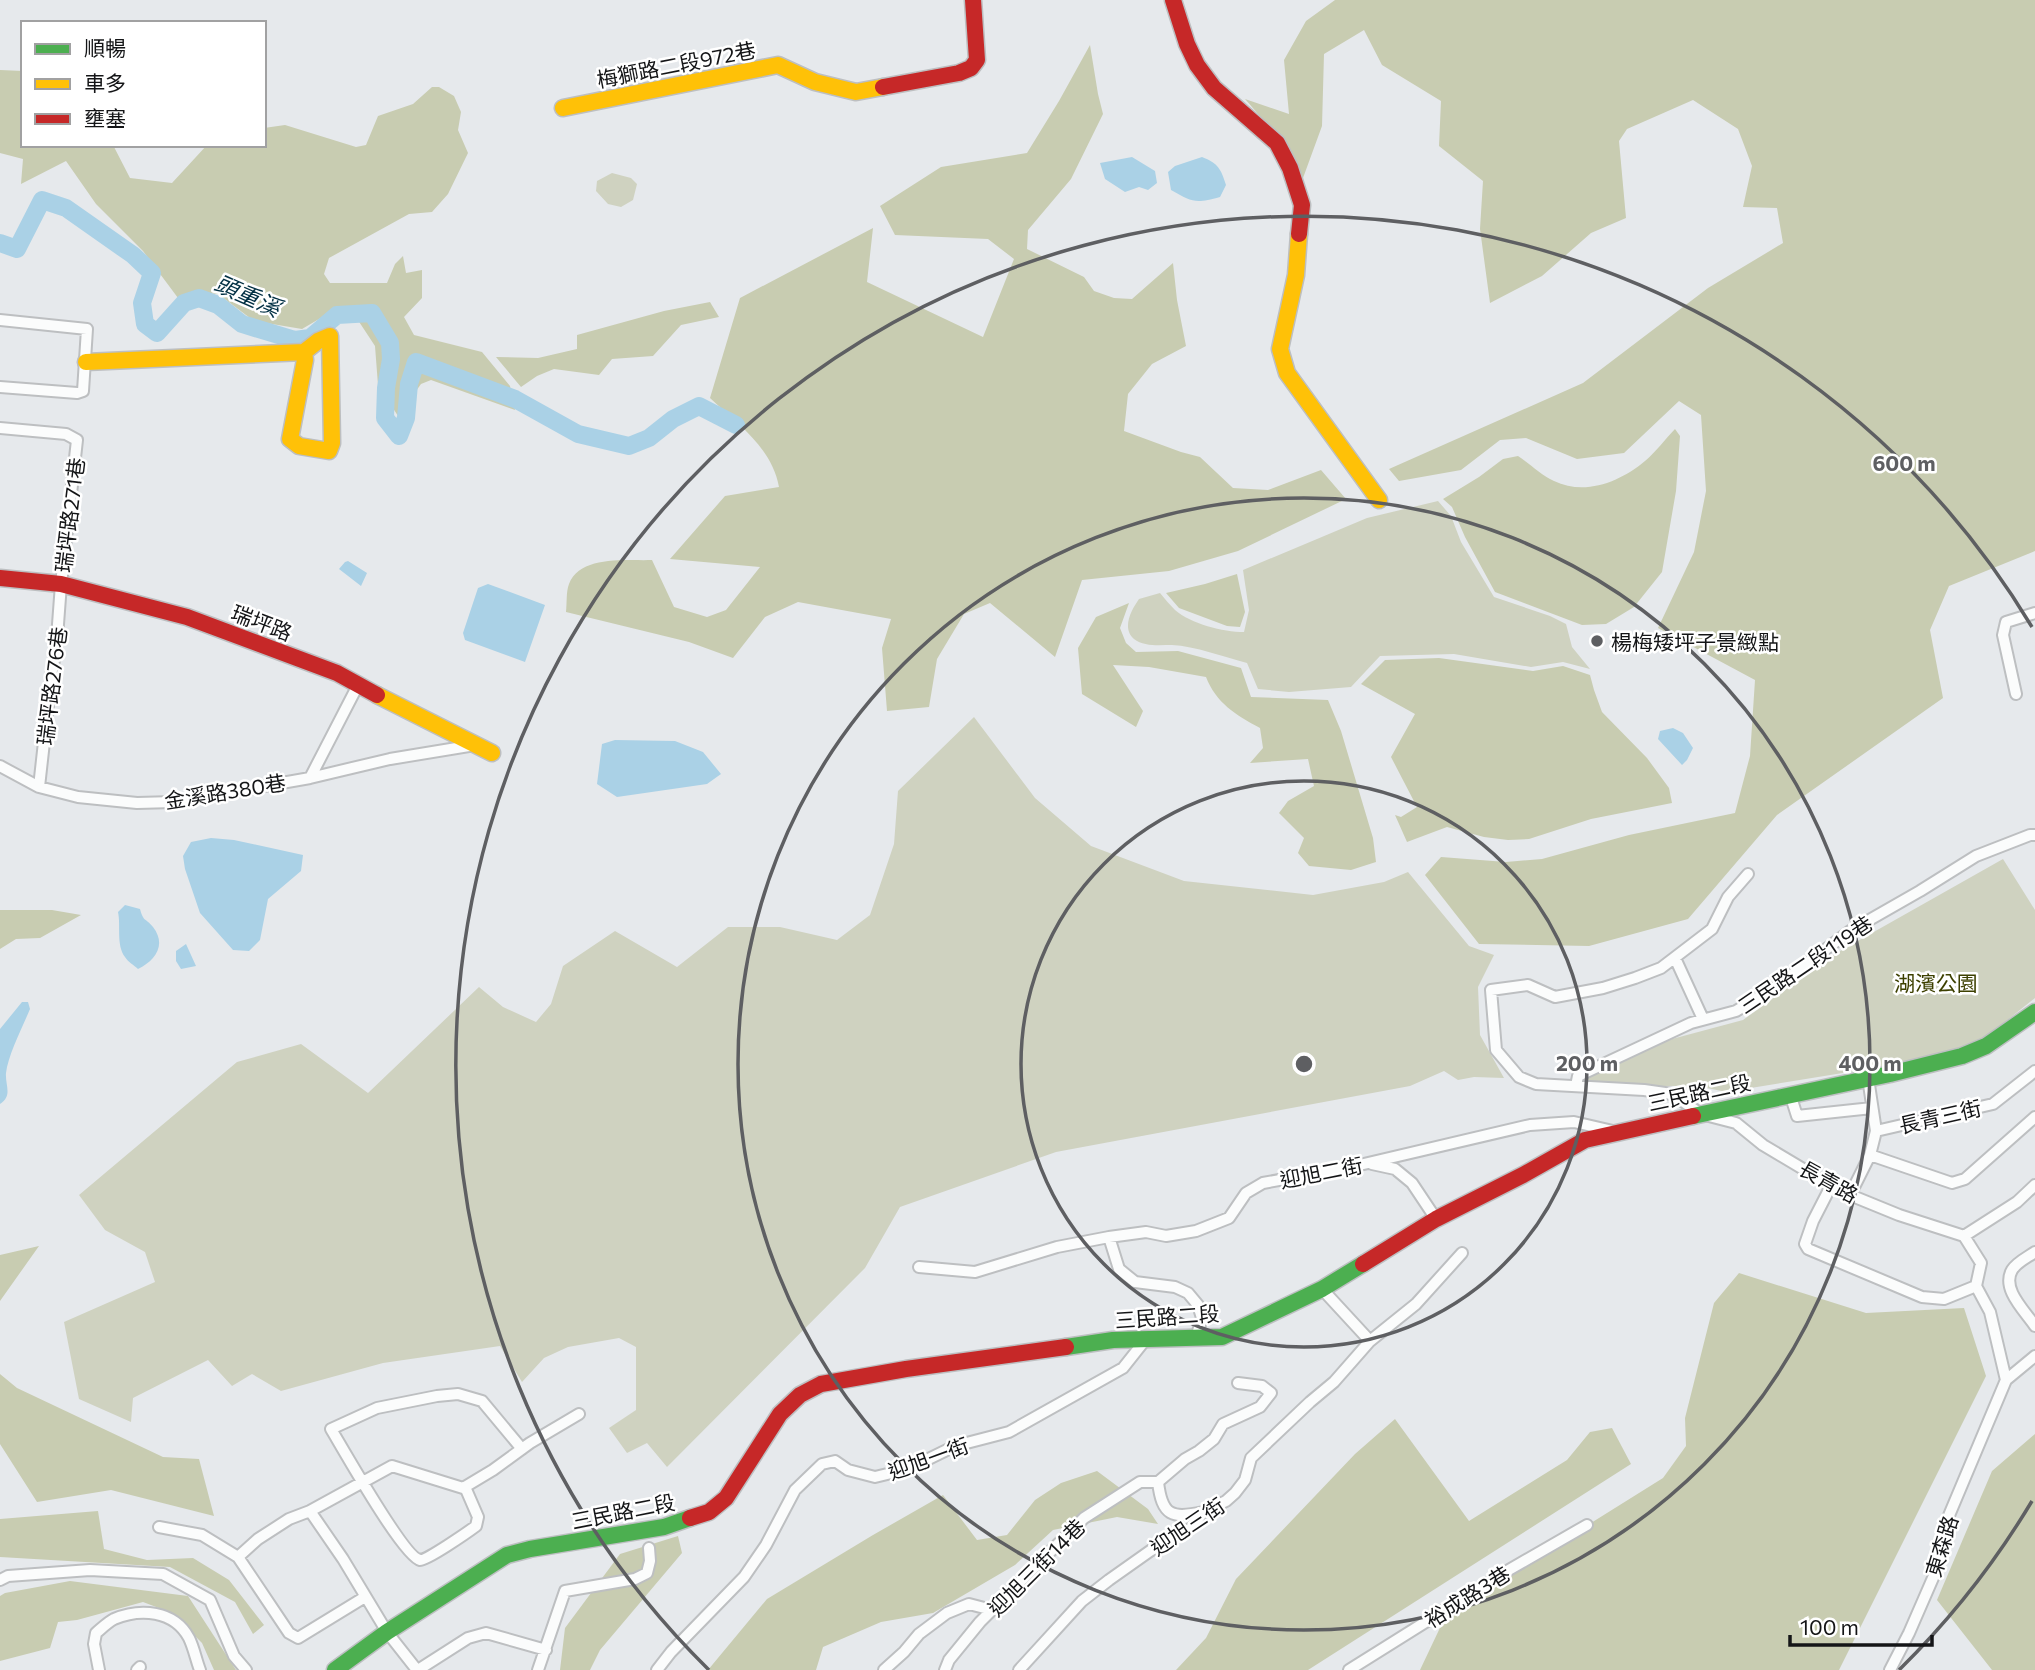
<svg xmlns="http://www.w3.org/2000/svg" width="2035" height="1670" viewBox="0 0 2035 1670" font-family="Commissioner,'Noto Sans TC',sans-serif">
	<rect width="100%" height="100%" fill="#e6e9ec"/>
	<!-- green -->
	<path fill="#cfd2c0" d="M612,173l19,5 6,6 -4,16 -12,7 -13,-3 -12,-13 1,-10z
		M1438,501l13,15 10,26 33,55 56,19 16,8 6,23 18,22 -27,-7 -32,5 -77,-13 -74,2 -29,31 -62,5 -31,-3 -11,-26c-23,-6 -52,-17 -75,-18 -12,0 -28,2 -38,-6 -13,-11 -2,-30 5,-40l21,-6c5,6 10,12 15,17 16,14 48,22 69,22l5,-22 -6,-40 124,-52z
		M974,717l61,81 56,48 93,35 129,14 71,-13 24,-10 61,74 25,9 -16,32 2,48 24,43 -30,-1 -16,3 -14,-9 -34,15 -354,66 -156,55 -35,61 -198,199 -20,-24 -20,10 -18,-25 27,-18v-63l-17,-9 -51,9 -24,11 -22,24 -22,-36 -117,17 -102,28 -29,-17 -20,12 -24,-26 -75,38 -2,24 -52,-23 -15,-77 91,-40 -10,-30 -40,-22 -26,-35 158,-133 64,-18 67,49 111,-106 24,20 33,15 15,-18 12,-38 52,-35 62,36 51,-40h52l57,13 33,-25 24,-71 4,-53z
		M2003,859l32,51v88l-69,55 -240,39 -28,-6h-61l-57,-6 92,-41 71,-19 90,-65z"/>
	<!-- forest -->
	<path fill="#c8ccb1" d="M1335,0h700v551l-86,35 -19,44 13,68 -166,117 -89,104 -99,27 -110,-2 -54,-69 16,-18 65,5 36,-3 87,-24 106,-22 15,-57 5,-76 -97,-52 36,-76 12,-61 -5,-76 -22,-14 -55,52 -47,6 -51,-21 -26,2 -39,30 -62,11 -10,-12 194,-86 125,-95 75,-45 -6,-35 -34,-1 9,-41 -14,-37 -45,-29 -66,29 -8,12 7,77 -35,15 -49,43 -52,27 -10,-74 3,-48 -44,-35 2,-45 -59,-36 -18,-35 -40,24 -2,72 -19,52 -25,-41 -33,-38 44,15 -5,-54 22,-39z
		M1090,45l8,49 5,20 -32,65 -43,51 -1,19 57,28 10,14 20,7 18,1 41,-36 4,37 9,46 -34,18 -24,30 -4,37 57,21 19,5 33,31 35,2 53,-20 25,29 -108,52 -69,20 -87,9 -27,77 -65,-54 -26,11 -27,45 -8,48 -42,4 -5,-63 9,-29 -93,-17 -33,15 -32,41 -44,-16 -123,-30c1,-8 0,-21 3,-28 11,-29 58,-23 83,-24l22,47 33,10 19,-7 34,-43 -90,-8 55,-63 54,-9c-7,-39 -41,-63 -69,-89l30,-100 133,-70 -6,54 116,55 31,-78 -26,-20 -93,-4 -15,-29 61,-39 86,-14 32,-52z
		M0,70l23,1v74h90l17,33 42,5 35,-38h57v-17l21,-3 71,22 10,-2 12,-29 35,-12 19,-17h7l15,9 7,16 -3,18 10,23 -20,41 -16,18 -23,2 -80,44 -5,16 6,9h57l8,-19 8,-8 3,17 16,-3v28l-18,19 10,18 68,17 28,34 5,24 -84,-30 -10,4 -23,32 -20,-31 -3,-39 -25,-38 -19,4 -29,17 -48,-8 -36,-27 -21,-2 -19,6 -35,-47 -47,-47 -30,-43 -45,23 2,-25 -23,-6z
		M710,302l9,15 -38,8 -28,31 -41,3 -13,16 -45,-6 -17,7 -16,11 -25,-30 42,1 39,-9v-14l87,-24z
		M1675,429l5,7 -4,55 -14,81 -28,35 -28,17 -24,1 -87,-33 -30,-55 -13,-30 -9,-8 36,-22 24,-18 15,-3c12,8 23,19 36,25 31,15 66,1 91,-20 11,-9 20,-22 30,-32z
		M1237,574l8,38 -5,15 -13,-1 -48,-18 -13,-15 39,-9z
		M1129,603l-9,25 6,15 10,9 42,-1 63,17 10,29 77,3 13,31 32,107 3,24 -25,8 -42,-4 -11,-13 6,-15 -25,-25 9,-12 26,-15 -6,-27 -58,4 13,-15 -3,-20c-24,-13 -44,-25 -54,-51l-57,-10 -36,-2 30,46 -7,16 -54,-33 -4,-46 18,-31z
		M1439,658l94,13 30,-5 27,9 4,15 8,22 45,46 22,30 3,15 -81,16 -62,20 -21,1 -24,-3 -37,-10 -40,15 -12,-27 6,2 16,-10 -26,-50 24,-43 -54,-30 24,-24z
		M0,910h52l29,5 -41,23 -24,1 -16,10z
		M39,1246l-39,55v-46z
		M1739,1273l127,40 98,-5 22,68 -147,294h-419l27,-57 216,-135 23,-32 -1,-28 29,-115z
		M0,1374l17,14 146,69 36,2 15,57 -103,-26 -74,12 -37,-58z
		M1395,1419l74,102 98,-61 23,-28 22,-4 19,36 -323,206h-132l30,-32 30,-59 119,-125z
		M2035,1434v236h-43l-55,-70 55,-129z
		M1097,1471l51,38 10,15 -41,-7 -64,13 -38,35 -82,48 -52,9 -58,25 -7,23h-108l59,-71 106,-64 70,-40 34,45 30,-5 28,-35 26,-17z
		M98,1511l6,38 43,11 46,-2 36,22 35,45 -11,9 -18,-32 -65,-35 -170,-10v-38z
		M678,1536l4,17 -82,97 -10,20h-30l5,-42 55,-74z
		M70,1581l118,15 48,74h-22l-12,-27 -30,-30 -29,-11 -66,18 -19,2 -8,26 -50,13v-65l5,-3z"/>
	<!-- water -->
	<path fill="#aad1e6" d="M1132,157l23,14 2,12 -9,7 -9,-3 -14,5 -20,-13 -5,-16z
		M1202,157c16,6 19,12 24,28l-6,12c-25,7 -28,5 -49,-7l-3,-18 7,-6z
		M348,561l19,12 -6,13 -22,-17 6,-7z
		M488,584l57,21 -20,57 -60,-22 -2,-7 15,-45z
		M1673,728l10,5 10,15 -6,12 -5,5 -24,-26 2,-8z
		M615,740l60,1 28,11 18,22 -14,10 -90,13 -20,-13 5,-40z
		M211,838l23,2 69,15 -2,16 -33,28 -8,41 -11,11 -16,-1 -33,-37 -15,-44 -2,-13 8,-14z
		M125,905l15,4c4,14 5,8 13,18 14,18 2,34 -15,42 -4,-4 -10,-7 -13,-12 -9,-12 -4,-31 -7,-45z
		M186,944l10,22 -15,3 -5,-8v-10z
		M22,1002h6l2,7c-7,17 -22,46 -24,64 -1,13 7,22 -6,31v-75z"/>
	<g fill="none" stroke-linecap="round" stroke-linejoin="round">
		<!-- river -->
		<path stroke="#aad1e6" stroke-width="18" d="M0,243l17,6 25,-49 24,8 67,47 19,18 -10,30 3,21 12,9 27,-30 15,-5 19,7 24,19 53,16 15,-2 27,-23 35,-2 18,30 1,16 -5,29 -1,30 14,18 7,-18 3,-34 7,-22 99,37 63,35 51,12 20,-8 24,-19 26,-13 37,19"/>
		<defs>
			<path id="street" d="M0,320l87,9 -4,62 -6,2 -77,-6
				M0,428l66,6 11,6 -16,144 -5,67 -4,19 -13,117
				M2016,694l-13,-59 3,-13 29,-9
				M0,766l39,21 39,10 59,6 37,-1 136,-24 48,-93
				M310,778l80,-19 85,-14
				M1748,874l-20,23 -16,32 -51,39 -26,10 -32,10 -48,9 -27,-12 -37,5 5,60 23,27 17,7 108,6 28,4 29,20 35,9 27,22 62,37 7,2 18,11 49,20 65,21 17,27 -5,23 14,26 16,68 -61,145 -9,46 -27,62 -19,37
				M1675,958l28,61
				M1576,1086l2,-10 113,-53 45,-12 41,-25 73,-55 70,-40 56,-35 54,-21h5
				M1790,1094l7,22 75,-8
				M1876,1131l117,-27 42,-33
				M1870,1155l82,28 13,-4 70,-62
				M1372,1164l23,5 17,14 24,36
				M1832,1184l-19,37 -8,23 3,5 114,48 22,2 32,-13
				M1850,1195l20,-40 6,-24 -8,-53
				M1964,1236l53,-34 18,-17
				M1109,1237l10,32 16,13 40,5 13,6 10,12 4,13 -6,20
				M2035,1252c-7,5 -18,10 -23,18 -11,19 13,41 23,56
				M919,1267l56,5 82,-25 52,-10 37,-5 20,4 30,-5 33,-13 17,-25 17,-10 88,-16 179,-42 44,-3 39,9
				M1370,1341l46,-37 46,-51
				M2006,1380l29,-24
				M1158,1482l27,-23 14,-8 15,-12 9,-15 37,-17 11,-14 -9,-7 -24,-3
				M465,1487l13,30 -2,9c-8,6 -50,35 -56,34 -16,-3 -77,-111 -89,-131l46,-21 60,-12 21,-2 24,7 40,48
				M310,1511l33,48 44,73 30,38
				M159,1527l43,8 36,22 20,-18 31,-20 21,-8 82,-45 71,22 30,-18 37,-27 49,-29
				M238,1557l51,76 9,5 67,-41
				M0,1580l8,-4 82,-6 73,4 47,26 24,56 12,14
				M99,1670l-5,-26 2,-11c6,-5 12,-11 18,-14 26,-11 60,-9 75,19 5,10 7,22 11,32
				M137,1670l3,-3
				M418,1670l50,-32 18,-5 60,17
				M538,1670l27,-79 70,-12 12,-6 3,-12 -1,-13
				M657,1670l14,-18 73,-75 22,-32 29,-55 27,-26 13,-3 13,9 27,7 33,-8 47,-23 54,-14 114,-64 23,-29
				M884,1670l20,-18 15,-18 28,-21 22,-9 23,6
				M945,1670l4,-10 31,-38 104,-104 56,-36h18c4,34 14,37 45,30
				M1019,1670l63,-69 27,-21 41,-29 26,-16 15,-7 12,-16 23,-11 9,-8 10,-13 6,-22 59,-56 24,-20 36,-41 -48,-52
				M1349,1670l158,-99 80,-46"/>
			<path id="fast" d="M1693,1116l197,-42 72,-18 24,-10 49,-34
				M1066,1347l47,-7 109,-3 100,-48 41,-25
				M335,1670l52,-38 120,-77 23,-6 134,-22 26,-9"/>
			<path id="slow" d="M563,108l215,-43 37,17 41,10 27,-5
				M1299,234l-3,41 -16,74 7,24 92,127
				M86,362l218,-10 1,8 -15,79 9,7 30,5 3,-8 -2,-107 -12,5 -14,11
				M377,695l115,58"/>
			<path id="jam" d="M1173,0l14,44 10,21 17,23 63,55 13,25 12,37 -3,29
				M883,87l76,-14 12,-5 6,-8 -4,-60
				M0,578l61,6 126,33 150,56 40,22
				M1363,1264l73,-45 87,-44 62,-35 108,-24
				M690,1518l19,-6 17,-14 54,-84 20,-19 21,-11 85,-15 160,-22"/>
		</defs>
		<!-- street casing -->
		<use href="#street" stroke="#bdbfc1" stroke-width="14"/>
		<!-- fast casing -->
		<use href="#fast" stroke="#bdbfc1" stroke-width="19"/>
		<!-- slow casing -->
		<use href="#slow" stroke="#bdbfc1" stroke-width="19"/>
		<!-- jam casing -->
		<use href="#jam" stroke="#bdbfc1" stroke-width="19"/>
		<!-- street -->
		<use href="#street" stroke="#fbfcfc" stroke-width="10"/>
		<!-- fast -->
		<use href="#fast" stroke="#4caf50" stroke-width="16"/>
		<!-- slow -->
		<use href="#slow" stroke="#ffc107" stroke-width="16"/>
		<!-- jam -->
		<use href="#jam" stroke="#c62828" stroke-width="16"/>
	</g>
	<!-- distance rings -->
	<g fill="none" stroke="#5e5f62" stroke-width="3.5">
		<circle cx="1304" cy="1064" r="283"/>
		<circle cx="1304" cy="1064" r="566"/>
		<path d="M2032 1501A849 849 0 0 1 1899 1670M709 1670A849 849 0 1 1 2032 627"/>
	</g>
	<!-- markers -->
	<circle fill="#5e5f62" stroke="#fff" stroke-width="2.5" cx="1597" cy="641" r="7"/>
	<g text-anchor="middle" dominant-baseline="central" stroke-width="5" stroke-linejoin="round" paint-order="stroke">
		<!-- street labels -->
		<g font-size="21" fill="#141517" stroke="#fff">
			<text transform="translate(676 64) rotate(-11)">梅獅路二段972巷</text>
			<text transform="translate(69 515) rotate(-83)">瑞坪路271巷</text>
			<text transform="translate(262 622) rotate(21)">瑞坪路</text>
			<text transform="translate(51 686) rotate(-83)">瑞坪路276巷</text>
			<text transform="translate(225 791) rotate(-9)">金溪路380巷</text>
			<text transform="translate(1805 964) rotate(-34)">三民路二段119巷</text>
			<text transform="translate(1699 1092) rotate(-12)">三民路二段</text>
			<text transform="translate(1940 1116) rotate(-13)">長青三街</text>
			<text transform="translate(1321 1172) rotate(-11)">迎旭二街</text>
			<text transform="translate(1829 1181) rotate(29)">長青路</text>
			<text transform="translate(1167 1316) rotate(-4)">三民路二段</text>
			<text transform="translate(928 1458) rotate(-20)">迎旭一街</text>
			<text transform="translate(623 1511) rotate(-11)">三民路二段</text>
			<text transform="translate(1187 1526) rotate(-34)">迎旭三街</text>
			<text transform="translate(1941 1546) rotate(-73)">東森路</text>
			<text transform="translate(1036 1567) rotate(-45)">迎旭三街14巷</text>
			<text transform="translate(1467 1596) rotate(-32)">裕成路3巷</text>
		</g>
		<!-- poi labels -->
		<g font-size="21" fill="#141517" stroke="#fff" text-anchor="start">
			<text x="1611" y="641">楊梅矮坪子景緻點</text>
		</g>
		<!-- park labels -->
		<g font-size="21" fill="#3d4000" stroke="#fff">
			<text x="1936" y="982">湖濱公園</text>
		</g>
		<!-- water labels -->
		<g font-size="23" font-style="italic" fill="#002f43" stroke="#fff">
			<text transform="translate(248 295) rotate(24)">頭重溪</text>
		</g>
	</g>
	<circle cx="1304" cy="1064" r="10" fill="#5e5f62" stroke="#fff" stroke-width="3.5"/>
	<g font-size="21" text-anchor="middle" font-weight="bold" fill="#5e5f62" stroke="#fff" stroke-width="5" stroke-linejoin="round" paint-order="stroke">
		<text x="1904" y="471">600 m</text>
		<text x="1587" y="1071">200 m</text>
		<text x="1870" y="1071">400 m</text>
	</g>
	<!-- legend -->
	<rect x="21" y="21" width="245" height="126" fill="#ffffff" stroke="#a1a1a2" stroke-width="2"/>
	<rect x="35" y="44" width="35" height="10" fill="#4caf50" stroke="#a1a1a2" stroke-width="2"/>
	<text x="84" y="56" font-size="21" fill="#141517">順暢</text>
	<rect x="35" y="79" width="35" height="10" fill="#ffc107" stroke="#a1a1a2" stroke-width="2"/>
	<text x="84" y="91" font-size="21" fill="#141517">車多</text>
	<rect x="35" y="114" width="35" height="10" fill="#c62828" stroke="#a1a1a2" stroke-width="2"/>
	<text x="84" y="126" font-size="21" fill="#141517">壅塞</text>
	<!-- scale -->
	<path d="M1790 1635v10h142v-10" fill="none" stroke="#141517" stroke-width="3.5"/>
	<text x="1800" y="1635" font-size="21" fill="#141517" stroke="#ffffff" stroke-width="5" paint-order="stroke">100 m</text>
</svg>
